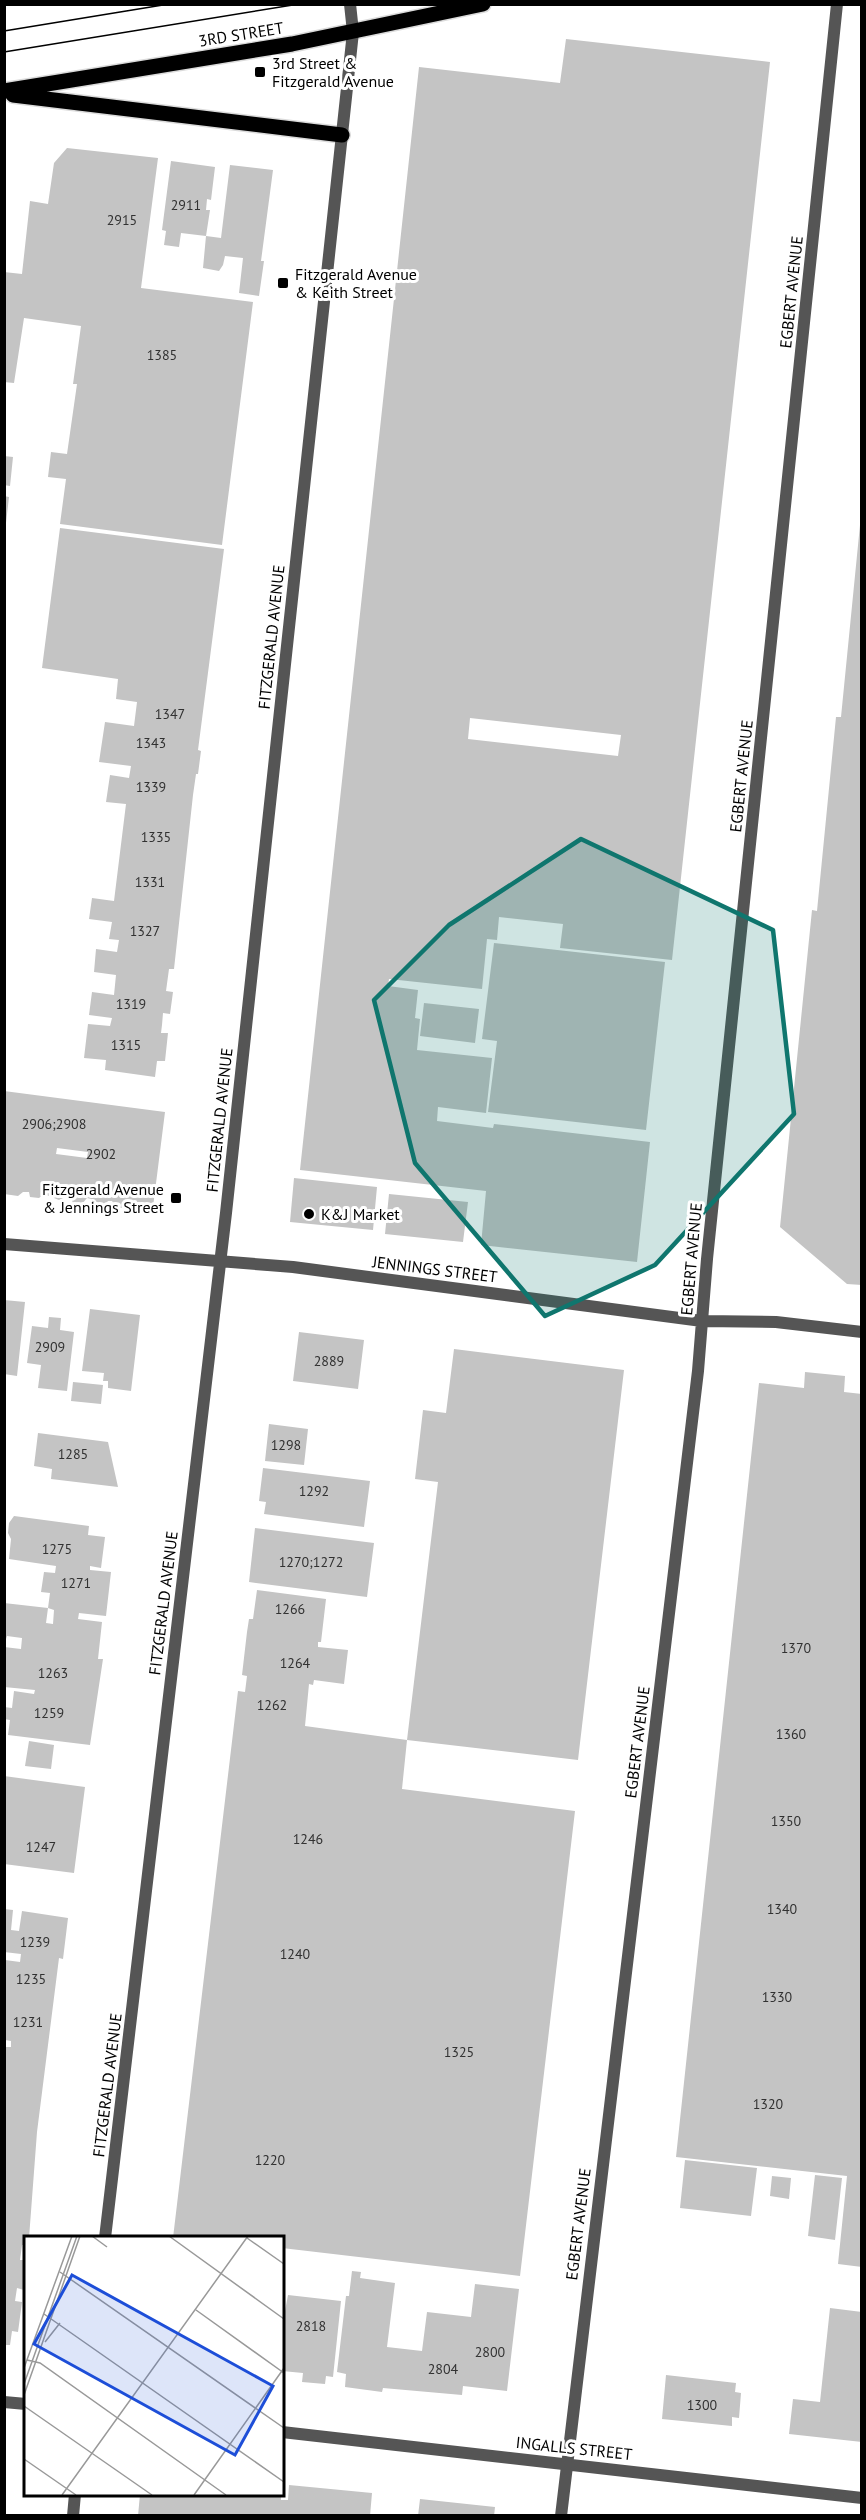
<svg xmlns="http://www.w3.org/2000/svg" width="866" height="2520" viewBox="0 0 866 2520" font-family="'PT Sans',sans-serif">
	<rect width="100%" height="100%" fill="#fff"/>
	<!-- building -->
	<path fill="#c4c4c4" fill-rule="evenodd" d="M566,39l204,23 -98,898 -112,-12 3,-24 -64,-7 -2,23 -10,-1 -5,50 -93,-10 -1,7 30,4 -3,28 5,1 -3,31 75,8 -6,55 -48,-6 -1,14 56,7 1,-4 156,18 -13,120 -156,-17 5,-54 -186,-21 119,-1103 141,16zM470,718l151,17 -3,21 -150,-17z
		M67,148l91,10 -17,130 112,14 -31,243 -162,-21 6,-45 -18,-2 3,-25 16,2 10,-70h-4l8,-58 -57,-8 -10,65 -10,-1v-110l18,2 8,-73 18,3 6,-41z
		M171,161l44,6 -4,33 -4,-1 -1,11h4l-4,26 -25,-3 -2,14 -15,-2 2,-14 -4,-1z
		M230,165l43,5 -12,91h3l-5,35 -20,-3 4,-35 -18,-2 -2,9 -4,6 -16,-3 3,-32 15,2z
		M4,456l9,1 -3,29 -6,-1z
		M4,496l5,1 -3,26h-2z
		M860,525h2v760l-15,-1 -67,-57 32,-317 5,1 19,-194h5z
		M60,528l164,21 -26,201 3,1 -3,23h-2l-3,21 -19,174h-5l-3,22 7,1 -3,22 -7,-1 -1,12 -1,8h7l-3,28h-8l-2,16 -50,-7 1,-10 -22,-2 4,-34 22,2 2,-8 -23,-3 3,-23 22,3 2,-20 -22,-3 2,-23 21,3 2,-12 -10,-1 3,-17 -23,-3 3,-21 22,3 12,-97 -20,-2 4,-27 19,3 2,-12 -32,-4 6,-40 29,4 3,-24 -21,-3 2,-20 -76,-11z
		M494,943l171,19 -19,168 -158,-18 9,-71 -15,-2z
		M424,1003l55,6 -4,34 -55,-7z
		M4,1091l161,21 -12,95 -7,4 -30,-4 -4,-6h-4l-5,6 -9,-1 -3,-7 -4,-1 -5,6 -9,-1 -3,-7h-3l-8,4 -15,-6 -5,4 -9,-1 -1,-5h-6l-5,4 -14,-2zM57,1148l31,4 -1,6 -31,-4z
		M294,1178l83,9 -4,43 -83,-8z
		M389,1194l79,8 -5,40 -78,-8z
		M4,1300l21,2 -8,74 -13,-2z
		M90,1309l50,6 -9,76 -23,-3v-7h-5l1,-8 -22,-2z
		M49,1317l12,1 -1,12 14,2 -7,59 -29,-3 3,-23 -14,-2 5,-37 16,2z
		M299,1332l65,8 -6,49 -65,-8z
		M454,1349l170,21 -46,390 -171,-20 31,-258 -23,-3 8,-69 23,3z
		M805,1372l40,4 -1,16 18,2v873l-24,-3 9,-88 -171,-19 83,-774 45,5z
		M73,1382l30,3 -2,19 -30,-3z
		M269,1424l39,5 -4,36 -39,-4z
		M38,1433l70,9 10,45 -67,-8 1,-10 -18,-3z
		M263,1468l107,13 -6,46 -100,-13 2,-12 -7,-1z
		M14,1516l75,10 -1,9 17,2 -4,31 -11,-2v4l21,2 -5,44 -27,-3 -1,6 24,3 -4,37h5l-13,86 -82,-10 2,-15 -6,-1v-12l8,1 2,-17 20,3 1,-4 -31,-3v-40l17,2 1,-11 -15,-2 -3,9v-42l44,5 -2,15 7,1 1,-14 -6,-2 2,-15 -9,-1 3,-20 11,1 1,-7 -47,-7 2,-20 -3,-6 1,-10z
		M255,1528l119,15 -7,54 -118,-15z
		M257,1590l69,9 -5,43h-3v5l30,3 -4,34 -30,-4 -1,5 -4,-1 -4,42 102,14 -5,49 173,22 -55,465 -238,-28v-10h-109l65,-547 7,1 2,-16 -5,-1 5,-43 2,-13h4z
		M29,1741l25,4 -3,24 -26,-3z
		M4,1776l81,11 -11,86 -70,-9z
		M4,1909l9,1 -2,20 8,1 3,-20 46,7 -5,41 -4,-1 -22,174 -8,106h-3v7h-4l-2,15h6v13l-2,17 -7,-2 -2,13 7,1 -4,30 -6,-1 -2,14h-6v-298h7v-6l-6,-1v-80l15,2 1,-8 -17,-2z
		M685,2160l72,8 -6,48 -71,-8z
		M815,2175l27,3 -7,62 -27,-4z
		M772,2176l19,2 -2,21 -19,-3z
		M352,2271l9,1 -1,6 35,5 -8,64 35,4 5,-39 44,5 4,-33 44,5 -12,102 -44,-5 -1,9 -79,-7 -1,4 -37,-5 1,-13 -9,-2 9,-76h3z
		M288,2295l53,6 -8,76 -7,-1 -1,8 -23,-2 1,-9 -21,-2v-60h3z
		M830,2308l32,4v130l-73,-8 4,-35 27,3z
		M666,2375l70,8 -1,9 6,1 -2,25 -7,-1v9l-70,-7z
		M289,2485l83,8 -2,23h-232l2,-22h141v6h7z
		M420,2499l75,8 -1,9h-76z"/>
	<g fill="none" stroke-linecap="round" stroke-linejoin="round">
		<defs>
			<path id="primary" d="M4,91l288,-47 191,-40
				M13,95l329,40"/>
		</defs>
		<!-- primary casing -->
		<use href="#primary" stroke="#dbdbdb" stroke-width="18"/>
		<!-- street -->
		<path stroke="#555" stroke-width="12" d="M4,1244l289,23 409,54 74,1 86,10
			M105,2238l121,-1025 127,-1181 -3,-28
			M4,2402l22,2
			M282,2432l580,66
			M73,2516l2,-22
			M561,2516l137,-1145 9,-112 130,-1255"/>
		<!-- primary -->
		<use href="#primary" stroke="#000" stroke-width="15"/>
		<!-- tram -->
		<path stroke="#000" stroke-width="1.5" d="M4,31l165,-27
			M4,52l295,-48"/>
	</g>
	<!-- marked area -->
	<path fill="#0f766e" fill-opacity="0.2" stroke="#0f766e" stroke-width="4.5" stroke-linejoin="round" d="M581,839l192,91 21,184 -139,151 -110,51 -130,-153 -41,-163 75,-75z"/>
	<!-- markers -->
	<g fill="#000" stroke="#fff" stroke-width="2">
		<rect x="254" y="66" width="12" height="12" rx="3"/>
		<rect x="277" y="277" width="12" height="12" rx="3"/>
		<rect x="170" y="1192" width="12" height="12" rx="3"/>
		<circle cx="309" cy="1214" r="6"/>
	</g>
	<g text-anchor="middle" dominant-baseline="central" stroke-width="6" stroke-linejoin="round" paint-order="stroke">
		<!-- number labels -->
		<g font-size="14" fill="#313131">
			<text x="186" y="205">2911</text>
			<text x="122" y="220">2915</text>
			<text x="162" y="355">1385</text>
			<text x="170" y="714">1347</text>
			<text x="151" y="743">1343</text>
			<text x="151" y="787">1339</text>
			<text x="156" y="837">1335</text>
			<text x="150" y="882">1331</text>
			<text x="145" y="931">1327</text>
			<text x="131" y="1004">1319</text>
			<text x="126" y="1045">1315</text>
			<text x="54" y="1124">2906;2908</text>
			<text x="101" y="1154">2902</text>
			<text x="50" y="1347">2909</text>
			<text x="329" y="1361">2889</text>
			<text x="286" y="1445">1298</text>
			<text x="73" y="1454">1285</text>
			<text x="314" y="1491">1292</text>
			<text x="57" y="1549">1275</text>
			<text x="311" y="1562">1270;1272</text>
			<text x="76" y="1583">1271</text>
			<text x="290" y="1609">1266</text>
			<text x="796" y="1648">1370</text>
			<text x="295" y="1663">1264</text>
			<text x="53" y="1673">1263</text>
			<text x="272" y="1705">1262</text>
			<text x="49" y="1713">1259</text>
			<text x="791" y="1734">1360</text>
			<text x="786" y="1821">1350</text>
			<text x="308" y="1839">1246</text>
			<text x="41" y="1847">1247</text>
			<text x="782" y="1909">1340</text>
			<text x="35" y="1942">1239</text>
			<text x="295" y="1954">1240</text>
			<text x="31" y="1979">1235</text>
			<text x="777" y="1997">1330</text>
			<text x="28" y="2022">1231</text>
			<text x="459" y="2052">1325</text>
			<text x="768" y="2104">1320</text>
			<text x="270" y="2160">1220</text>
			<text x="311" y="2326">2818</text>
			<text x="490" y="2352">2800</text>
			<text x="443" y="2369">2804</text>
			<text x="702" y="2405">1300</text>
		</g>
		<!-- street labels -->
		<g font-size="16" fill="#000" stroke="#fff">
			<text transform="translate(241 34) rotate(-9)">3RD STREET</text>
			<text transform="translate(791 292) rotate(-84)">EGBERT AVENUE</text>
			<text transform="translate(271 637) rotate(-84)">FITZGERALD AVENUE</text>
			<text transform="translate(741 776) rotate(-84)">EGBERT AVENUE</text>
			<text transform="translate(219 1120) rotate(-84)">FITZGERALD AVENUE</text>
			<text transform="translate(691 1259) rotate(-85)">EGBERT AVENUE</text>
			<text transform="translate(435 1269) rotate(7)">JENNINGS STREET</text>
			<text transform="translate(163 1603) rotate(-83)">FITZGERALD AVENUE</text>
			<text transform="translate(637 1742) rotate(-83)">EGBERT AVENUE</text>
			<text transform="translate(107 2085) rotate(-83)">FITZGERALD AVENUE</text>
			<text transform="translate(578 2224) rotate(-83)">EGBERT AVENUE</text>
			<text transform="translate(574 2448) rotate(6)">INGALLS STREET</text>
		</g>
		<!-- poi labels -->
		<g font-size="16" fill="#000" stroke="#fff" text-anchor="start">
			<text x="272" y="63">3rd Street &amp;<tspan x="272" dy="18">Fitzgerald Avenue</tspan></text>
			<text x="295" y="274">Fitzgerald Avenue<tspan x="295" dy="18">&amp; Keith Street</tspan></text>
			<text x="164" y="1189" text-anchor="end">Fitzgerald Avenue<tspan x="164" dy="18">&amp; Jennings Street</tspan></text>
			<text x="321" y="1214">K&amp;J Market</text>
		</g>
	</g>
	<!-- overview -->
	<g transform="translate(24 2236)">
		<rect width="260" height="260" fill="#fff"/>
		<path fill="none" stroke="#999" stroke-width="1.5" d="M68,0l15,11M145,0l115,83M223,2l37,26M36,36l224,156M172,74l88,63M20,78l240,168M21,106l15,-19M3,124l13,3 186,132M0,132l48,-132M0,148l53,-148M0,159l56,-159M0,170l128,89M0,223l52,36M38,259l186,-259M170,259l90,-127"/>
		<path fill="#1d4ed8" fill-opacity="0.15" stroke="#1d4ed8" stroke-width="3" d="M48,39l201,111 -38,69 -201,-111z"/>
		<rect width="260" height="260" fill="none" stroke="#000" stroke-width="3"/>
	</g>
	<!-- border -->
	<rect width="866" height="2520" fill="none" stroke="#000000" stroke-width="12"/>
</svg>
